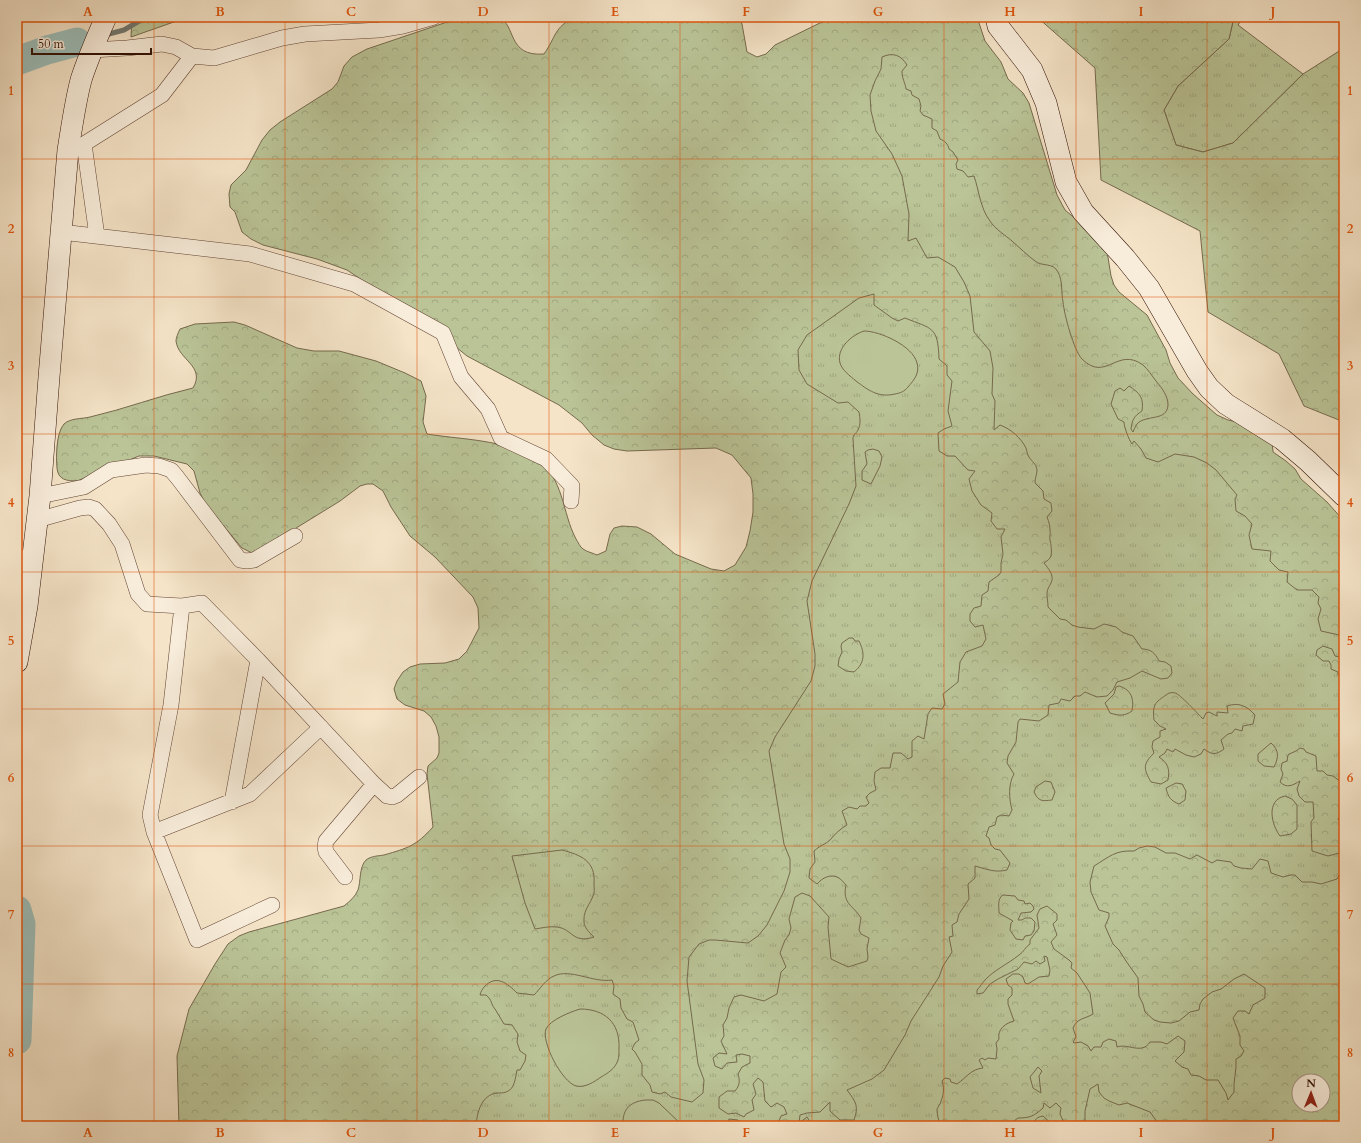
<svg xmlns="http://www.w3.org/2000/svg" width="1361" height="1143" viewBox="0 0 1361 1143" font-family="Cardo,serif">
	<defs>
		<pattern id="grass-tufts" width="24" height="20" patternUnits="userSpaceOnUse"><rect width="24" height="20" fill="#bac497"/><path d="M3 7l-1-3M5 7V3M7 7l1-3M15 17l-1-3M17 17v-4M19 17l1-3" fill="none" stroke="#a0a780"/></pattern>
		<pattern id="forest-crowns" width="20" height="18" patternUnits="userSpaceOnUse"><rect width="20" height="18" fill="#bac497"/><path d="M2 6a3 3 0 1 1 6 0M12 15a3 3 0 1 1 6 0" fill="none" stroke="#a0a780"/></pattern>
	</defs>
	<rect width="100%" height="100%" fill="#f5e4c8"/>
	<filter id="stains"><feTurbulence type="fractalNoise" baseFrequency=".005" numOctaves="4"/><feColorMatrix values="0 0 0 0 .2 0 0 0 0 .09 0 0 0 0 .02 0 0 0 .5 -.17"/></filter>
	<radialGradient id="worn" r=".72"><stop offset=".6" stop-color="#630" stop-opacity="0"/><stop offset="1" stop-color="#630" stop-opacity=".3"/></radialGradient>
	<!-- grass -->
	<path fill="url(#grass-tufts)" stroke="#766a4d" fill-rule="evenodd" d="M1234,17h9l-5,8 65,49 -70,69 -30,9 -27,-7 -12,-35 14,-24 51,-47z
		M925,25l172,265 247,284v552h-948l17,-184 378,-399 -17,-451zM1299,1081h24v24h-24z"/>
	<!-- forest -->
	<path fill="url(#forest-crowns)" stroke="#766a4d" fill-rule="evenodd" d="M132,17h56l-57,20z
		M466,17h32c19,7 8,40 46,37 12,-17 10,-27 31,-37h164l3,7 5,28 10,5 9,-3 9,-9 51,-25 16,1v-4h135l8,24 16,21 7,17 15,14 6,10 28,92 8,15 25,21 17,20 4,25 3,9 5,7 28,23 19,35 4,13 8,15 15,16 24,21 11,5 9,2 35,19 1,11 13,9 9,8 6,10 26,23 17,19v115l-23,-5 -3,-12 3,-10 -3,-6 1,-6 -7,-7h-15l-10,-8 1,-10 -9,-2 -9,-9 1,-10 -19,-2 -3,-14 3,-11 -7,-8 -9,-5 -1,-12 2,-4 -21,-25 -9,-7 -13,-6 -19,-3 -17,8 -12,-4 -5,-9 -7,-8 -2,3c-3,-4 -8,-17 -8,-22l-6,-3 -7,-15 4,-13 5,-3 4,3 5,-5c11,7 15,12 13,25 -8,5 -10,9 -11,18l2,3c1,-3 3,-6 4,-8 9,-10 30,-2 31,-19 0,-9 -6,-17 -12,-24 -4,-5 -8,-12 -13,-16 -26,-19 -37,18 -61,-6 -8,-8 -18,-45 -19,-57 -2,-9 0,-21 -5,-30 -5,-10 -16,-5 -23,-11 -8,-6 -15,-13 -23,-20 -7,-6 -17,-12 -22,-20 -10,-13 -11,-31 -16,-45l-6,1 -5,-6 -6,-2 -1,-5 2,-4 -5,-8 -4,-3c-1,-5 -4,-8 -9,-10l-3,-8 -5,-3v-9l-9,-4 -3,-4 1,-5 -2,-7 -7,-4 -1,-4 -5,-2c-1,-7 -4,-10 -4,-18l5,-6c-6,-10 -14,-13 -25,-8l-1,12 -6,12 -5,14 1,16 5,20 16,23 10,22 7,38 -1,27 8,-3 11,20 11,-1 17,10 9,15 6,14 4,36 16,19 3,17 -1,26 3,7 -1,29 6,-5c11,4 21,13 26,23 1,3 1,6 3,9 3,5 7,6 8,13 0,4 -2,8 -2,13l8,8 1,8 7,4 1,8 -5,6c2,5 3,9 3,13 1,3 -1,7 0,10 1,4 2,11 1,16 -1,3 -4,5 -7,7 4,5 11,13 7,20 -2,4 -4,6 -4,11 0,4 1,8 1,13l12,12 6,1 6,5 6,2 16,2 10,-5 12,3 6,5 11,4 9,13c9,0 13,4 17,12l6,1 6,4 1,7 -4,5 -7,1 -19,-8 -12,7 -13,4 -4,8 -6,6 -10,1 -12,-5 -5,4h-5l-5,5 -9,-2 -2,4 -10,2 -1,10 -9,6 -19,-2 -2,3 -2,20 -8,14 -1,7 7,11c-6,10 -5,25 -2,36l-3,6 -8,-1 -4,2 -2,8 -6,2 -3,9 3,2 2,7 4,4 5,1 10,13 -3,7c-12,3 -21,-1 -32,-4v12l-7,6 1,15 -10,15 -2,8 -5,3 1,11 -4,1 3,15 -9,14 -4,11 -28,44 -6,14 -21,35 -12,9 -25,11c9,12 12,16 7,30h-14l-10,-9v-9l-10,10 -13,1 -7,2 -1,8 8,-6 6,9h-36l4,-10 6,-2 -3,-7 -7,-4 -6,4 -6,-6 -2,-19 -5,-4 -5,6 3,10 -4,6 2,10 -8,4 -2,3 -8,-4 -8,1 -9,-6v-11l8,-6h8c5,-6 5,-10 3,-17l4,-7 8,-4v-7l-8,-2 -6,1 1,7 -10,1 -5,6 -7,-3 -2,-8 6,-5 8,1 -6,-13 3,-5 -1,-11 4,-7 2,-10 5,-11 7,-2 23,6 13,-7 4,-22 5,-5 -6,-14 5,-13 4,-5 2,-7 -2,-9 6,-22 7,-4 8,3 19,21 -1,10 3,32 17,8 19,-6 1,-4 -1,-8 2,-11 -8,-4 -2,-4 2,-12c-8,-13 -19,-14 -15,-33 -2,-2 -5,-6 -7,-7 -8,-5 -17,0 -22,6l-8,-6 1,-9 5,-7 -1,-11c5,-5 12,-7 16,-11 5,-6 10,-11 17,-15l-5,-14 7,-4 8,2 3,-3h6l3,-3 -3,-6 4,-4 6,-3 -2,-9 1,-9 6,-4h9l3,-15h8l7,6 4,-2v-16l6,-5 6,3 4,-25 4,-6 10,1 3,-5 -2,-10 15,-12 2,-20 6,-10 16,-6 4,-7 -3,-14 -8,2 -5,-6v-7l4,-6 7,-2 1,-11 6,-4 1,-9 10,-7 2,-3v-9l2,-9 -2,-17 4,-8h-8l-6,-8 1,-8 -11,-8 -9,-14 -3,-12 6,-8 -7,-1 -13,-14h-8l-8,-5 -1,-18 6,-4 8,-3 -4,-15 4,-30 -5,-6v-9l-8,-7c-1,-33 -7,-30 -34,-41l-7,3 -6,-3 -18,-13v-11l-15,4 -52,37 -9,15 1,20 8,14 31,19 10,-1 11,10c1,6 2,12 -1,18 -2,4 -5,4 -5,9l3,47 -7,18 -37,77 -5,20 8,53v12l-4,15 -36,56 -6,14 15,93 6,15v13l-6,19 -17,34 -9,11 -10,7 -33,-3h-6l-10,4 -10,13 -2,24 11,83 6,16 -1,13 -11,9 -21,-5 -6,-5 -5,2 -8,-2 -2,-7 -8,-10v-11l-7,-12 -3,-3 3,-6 4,-3 -6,-18 -6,-3 -6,-11 -1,-9 -7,-5 1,-8 -2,-6c-19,3 -42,-12 -58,-4 -8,3 -14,13 -20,19l-17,-2c-10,-10 -21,-19 -33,-6 -2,3 -3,4 -4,8h6c7,6 4,8 9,14 3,5 6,10 9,15l8,1 6,9 -1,8 3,9 6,4 -1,6 -5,9h-3c-1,5 -2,12 -4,16 -4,7 -10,7 -16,7 -16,2 -20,20 -21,33h-297l-2,-70 12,-47 26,-45 13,-20 11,-8 10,-4 95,-26c6,-5 11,-9 14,-16 3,-9 1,-23 8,-30 5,-4 12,-4 18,-5 24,-7 32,-9 49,-28l-6,-53 1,-8 9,-8 2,-5v-16l-3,-11 -5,-9 -7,-6 -19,-6 -8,-6 -3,-10 3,-8 6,-9 7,-5 10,-3 25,-1 14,-4 8,-8 12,-23 -1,-20 -5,-11 -38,-40 -25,-21 -19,-29 -8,-16 -10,-7h-6l-7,2 -20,15 -86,53 -12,-6 -36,-43 -6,-12 -6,-22 -7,-7 -33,-8h-15l-62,25c-10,0 -19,-1 -20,-13 -1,-11 -1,-35 7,-44 6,-6 18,-5 26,-7 35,-8 68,-21 103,-29 13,-22 -15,-28 -17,-47 0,-3 2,-8 4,-12l15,-5 39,-2 11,3 52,23 17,3h25l37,10 29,12 16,8 5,15 -3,26 4,12c37,6 76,5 109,25 28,18 26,54 40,80 2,3 4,8 7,10 4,3 10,4 14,6l9,-4 4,-17 4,-6 8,-2 15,1 14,7 24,20 36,15 13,2 11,-6 11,-18 4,-16 3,-19v-18l-2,-16 -19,-23 -16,-7 -89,3 -13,-2 -10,-4 -12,-10 -10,-12 -23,-18 -92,-49 -38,-31 -82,-55 -30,-11 -54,-14 -12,-6 -9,-7 -7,-20 -5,-5 -1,-13 2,-9 15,-15 16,-30 8,-10 10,-8 52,-33 6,-7 6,-16 8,-9 15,-8 86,-29zM562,850c19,5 34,11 32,34 0,4 1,9 -1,12 -3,8 -9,14 -9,23 -1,8 5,13 10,18 -22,7 -21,-8 -37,-10 -8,-1 -15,1 -22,2l-10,-26 -13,-47z
		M1037,17h197l-5,22 -51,47 -14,24 12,35 27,7 30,-9 70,-69 41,-26v374l-40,-16 -25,-52 -71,-42 -8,-81 -99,-51 -6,-112z
		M873,449l6,2 3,6 -2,9 -9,18 -9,-4v-9l5,-7 -2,-12 3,-2z
		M849,638h4l2,3h4c6,12 6,22 -5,31l-8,-1 -8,-5 1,-7 3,-7 -1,-6 1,-3z
		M1323,646l9,3 3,7 9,2v21l-6,-4v-3l-7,-3v-4l-2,-4h-6l-7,-6 1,-5z
		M1119,686c13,4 15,13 13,25 -7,5 -13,5 -22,2l-5,-10 9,-9 2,-7z
		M1169,693c2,0 4,-1 6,0 4,0 24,22 28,26l3,-6 3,-1 8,4v-4l11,1 -1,-7c12,-4 20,0 28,9l-2,9 -10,2 -1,5 -7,-2 -3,4 -4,1 -7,6 3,9c-8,6 -12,6 -20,0l-3,5 -7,3 -8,-2 -11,-6 -2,3 -6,-3 -2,4 -6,4c9,6 11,12 9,23l-7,4 -10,-2c-8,-14 -8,-18 3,-29l-2,-6 1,-6 7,-4v-6l6,-2 -6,-3 -6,-6c-2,-17 2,-18 15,-27z
		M1271,743c8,7 8,14 3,24l-10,-1 -6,-5v-7z
		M1300,748l4,1 2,3 10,4 1,15h6l4,4 6,1 8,6c0,6 1,9 3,14 2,8 -2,16 -6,23l6,12 -1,21 -15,4 -16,-5 -1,-29 3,-4 -1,-16h-8l-6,-6 -2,-7 3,-8c-7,4 -13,8 -20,1l3,-8 -2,-5 1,-6 5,-2 1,-6c4,-3 8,-3 12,-7z
		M1045,781l6,1 4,10 -3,8c-10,1 -13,2 -18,-8l2,-5z
		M1176,783l6,1 4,7 -1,9 -6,4c-8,-3 -11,-7 -13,-16z
		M1285,796l7,3 5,6v24l-6,5 -11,2c-9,-12 -14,-36 5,-40z
		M1147,846l8,1 11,6h9l15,6 7,-4 15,8 5,-3 14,2 3,4 7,2 11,1 8,-10 8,2 3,12 12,4 8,-2h4l7,7h10l9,2 16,-5 4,-7 3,-1v255h-184l-10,-14 -23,-9 -8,2 -10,-4 -5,-3 -5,-6 -1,-8 -8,5 -5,22v10l-12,5 -9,-3 -4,-9 1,-6 -5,-5 -6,5 -6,-5 -1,5c-9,8 -13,10 -25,10l-11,8h-66c-2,-3 -4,-12 -4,-16 0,-2 2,-4 3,-6 3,-8 5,-14 2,-23l3,-3 5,1 1,3 6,2c9,-6 14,-15 26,-16l-4,-8 3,-2 3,2 3,-2 8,1 1,-10 -1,-6 3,-4c-2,-10 7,-16 15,-18l-6,-17v-5l4,-4v-7l-4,-3 -2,-6 7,-5h6l4,3 2,6 3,1 11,-7 10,-1 1,-6 -3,-13 -3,-1 1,5 -5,3 -4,-3 -4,3 -8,-2 -6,7 -20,10 -8,5 -7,9 -6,1v-4c4,-4 5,-7 8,-10 9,-10 23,-16 34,-25 5,-3 6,-8 11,-11v-4l9,-12 -2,-13 3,-6 7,-3 10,8v6l-4,4 4,11 -6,7 3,7 15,11 3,3 -1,5 6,5 13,20 3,21c-8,5 -16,4 -20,14l3,9 -3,5 1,1 7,-1 7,4 3,5 3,-4h7l2,-5 6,-3 7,2 1,6c11,-4 25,8 33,-5h11l6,2 11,-8 7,5 -1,11 -9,9 7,6 6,2 3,6 8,1 7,4h12l8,13 2,7 6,-8c-1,-11 3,-22 2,-33l5,-3 3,-5 -4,-6v-9l-7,-18 5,-7h7l4,3 4,-9 12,-7v-10l-21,-14 -10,5 -13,10 -9,3 -9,7 -3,5 -1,6 -9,2 -11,9 -8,2 -11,-1 -6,-2 -9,-8 -2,-8 -4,-8 -1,-18 -12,-17 -7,-11 -6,-6 -8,-18 4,-9v-4l-10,-3 -8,-18 -1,-10 4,-16c15,-9 21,-16 40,-15l5,-3zM1038,1067l4,4 -3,5 2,17 -8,-5 -3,-11zM1299,1081h24v24h-24z
		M1003,895l12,1 3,4 6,1 1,3 5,-1 3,3 1,3 -3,3 -10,1 -3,7h4l3,-2h6l4,4 -1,9 -3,4 -6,1 -2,4 -7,-1 -6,-9 1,-7 2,-2 -14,-8c0,-7 -2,-14 4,-18z
		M1043,1116l11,10h-30v-2l4,-2 5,3c2,-6 4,-8 10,-9z
		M729,1119l9,1 3,6h-16z"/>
	<!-- pitch -->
	<path fill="#bac497" stroke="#766a4d" d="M864,331c16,0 49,15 53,32 3,10 -3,17 -9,24 -4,5 -8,6 -13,7 -17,4 -27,-4 -39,-13 -6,-5 -14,-11 -16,-18 -4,-15 12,-28 24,-32z
		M580,1009c25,0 40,14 39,39 0,4 0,9 -1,12 -3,9 -10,13 -17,17 -7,5 -16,11 -25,9 -14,-4 -35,-44 -30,-57 4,-9 24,-17 34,-20z
		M645,1100h8l6,3 24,23h-60c-1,-16 6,-24 22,-26z"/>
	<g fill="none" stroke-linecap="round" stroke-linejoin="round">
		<!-- stream -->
		<path stroke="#727871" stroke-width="5" d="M105,35l19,-5 22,-13
			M77,42l13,-3"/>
		<!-- river -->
		<path stroke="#9dbeba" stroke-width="29" d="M17,61l30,-11 30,-8
			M17,910l4,14 -4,116"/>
		<defs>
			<path id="street" d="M91,50l36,-2 35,-4 14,3 16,9 22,2 68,-20 23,-4 74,-4 24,-4 31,-9
				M84,144l13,92
				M68,150l16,-6 78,-49 30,-39
				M61,232l189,22 104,30 89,49 18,44 27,32 13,29 45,21 26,27 -1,15
				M40,496l44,-9 27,-17 35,-5 13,1 12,4 6,7 63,83 7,1 7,-1 41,-24
				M37,520l43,-12 9,-1 6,2 14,15 13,20 16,50 9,10 35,2 20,-3 56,57 116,124 13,12 5,1 5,-2 22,-18
				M17,567l5,-9 12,-2
				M182,606l-11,99 -21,110 4,17 43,108 75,-35
				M232,802l26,-142
				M154,832l96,-38 71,-67
				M345,877l-19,-25 -1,-5 1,-6 48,-57"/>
			<path id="secondary" d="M996,17l2,9 34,44 14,33 20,79 17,30 42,46 24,30 48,83 12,17 17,16 56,35 26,22 36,35
				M17,662l10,-56 13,-110 9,-119 19,-227c4,-24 7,-47 13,-70 7,-22 16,-42 25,-63"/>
		</defs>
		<!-- street casing -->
		<use href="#street" stroke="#624434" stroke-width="16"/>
		<!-- secondary casing -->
		<use href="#secondary" stroke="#310f03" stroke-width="22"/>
		<!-- street -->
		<use href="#street" stroke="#f8eddb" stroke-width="15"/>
		<!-- secondary -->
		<use href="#secondary" stroke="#f8eddb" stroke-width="21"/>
	</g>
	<!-- grid -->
	<path fill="none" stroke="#df550c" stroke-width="1" stroke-opacity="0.55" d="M154,17v1109M285,17v1109M417,17v1109M549,17v1109M680,17v1109M812,17v1109M944,17v1109M1076,17v1109M1207,17v1109M17,159h1327M17,297h1327M17,434h1327M17,572h1327M17,709h1327M17,846h1327M17,984h1327"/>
	<!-- margin -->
	<rect width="1361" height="1143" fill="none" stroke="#f5e4c8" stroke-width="44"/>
	<!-- north arrow -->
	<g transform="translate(1311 1093) rotate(1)"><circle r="19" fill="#f8eddb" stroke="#a89485"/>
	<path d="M0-3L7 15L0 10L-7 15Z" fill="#8f2418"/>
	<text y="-6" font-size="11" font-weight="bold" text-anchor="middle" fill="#310f03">N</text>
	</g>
	<!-- scale -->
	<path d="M32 48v6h119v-6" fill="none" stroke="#310f03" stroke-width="2"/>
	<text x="38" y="48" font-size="12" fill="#310f03" stroke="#f8eddb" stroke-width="3" paint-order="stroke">50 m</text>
	<rect x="22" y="22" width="1317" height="1099" fill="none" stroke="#df550c" stroke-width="1.5"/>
	<g font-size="13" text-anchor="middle" font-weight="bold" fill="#df550c">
		<text x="88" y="16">A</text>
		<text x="220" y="16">B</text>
		<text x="351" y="16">C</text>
		<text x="483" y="16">D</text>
		<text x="615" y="16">E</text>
		<text x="746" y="16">F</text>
		<text x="878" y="16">G</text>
		<text x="1010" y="16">H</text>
		<text x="1141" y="16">I</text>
		<text x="1273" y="16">J</text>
		<text x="11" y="95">1</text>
		<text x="1350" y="95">1</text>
		<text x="11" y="233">2</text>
		<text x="1350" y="233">2</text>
		<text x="11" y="370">3</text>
		<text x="1350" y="370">3</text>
		<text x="11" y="507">4</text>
		<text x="1350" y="507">4</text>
		<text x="11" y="645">5</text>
		<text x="1350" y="645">5</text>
		<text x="11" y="782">6</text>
		<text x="1350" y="782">6</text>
		<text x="11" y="919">7</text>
		<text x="1350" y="919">7</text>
		<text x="11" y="1057">8</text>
		<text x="1350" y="1057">8</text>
		<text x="88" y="1137">A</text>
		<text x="220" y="1137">B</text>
		<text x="351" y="1137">C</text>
		<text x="483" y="1137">D</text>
		<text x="615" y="1137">E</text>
		<text x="746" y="1137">F</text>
		<text x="878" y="1137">G</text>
		<text x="1010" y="1137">H</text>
		<text x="1141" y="1137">I</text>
		<text x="1273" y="1137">J</text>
	</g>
	<rect width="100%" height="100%" filter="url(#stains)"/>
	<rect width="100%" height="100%" fill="url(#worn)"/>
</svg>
